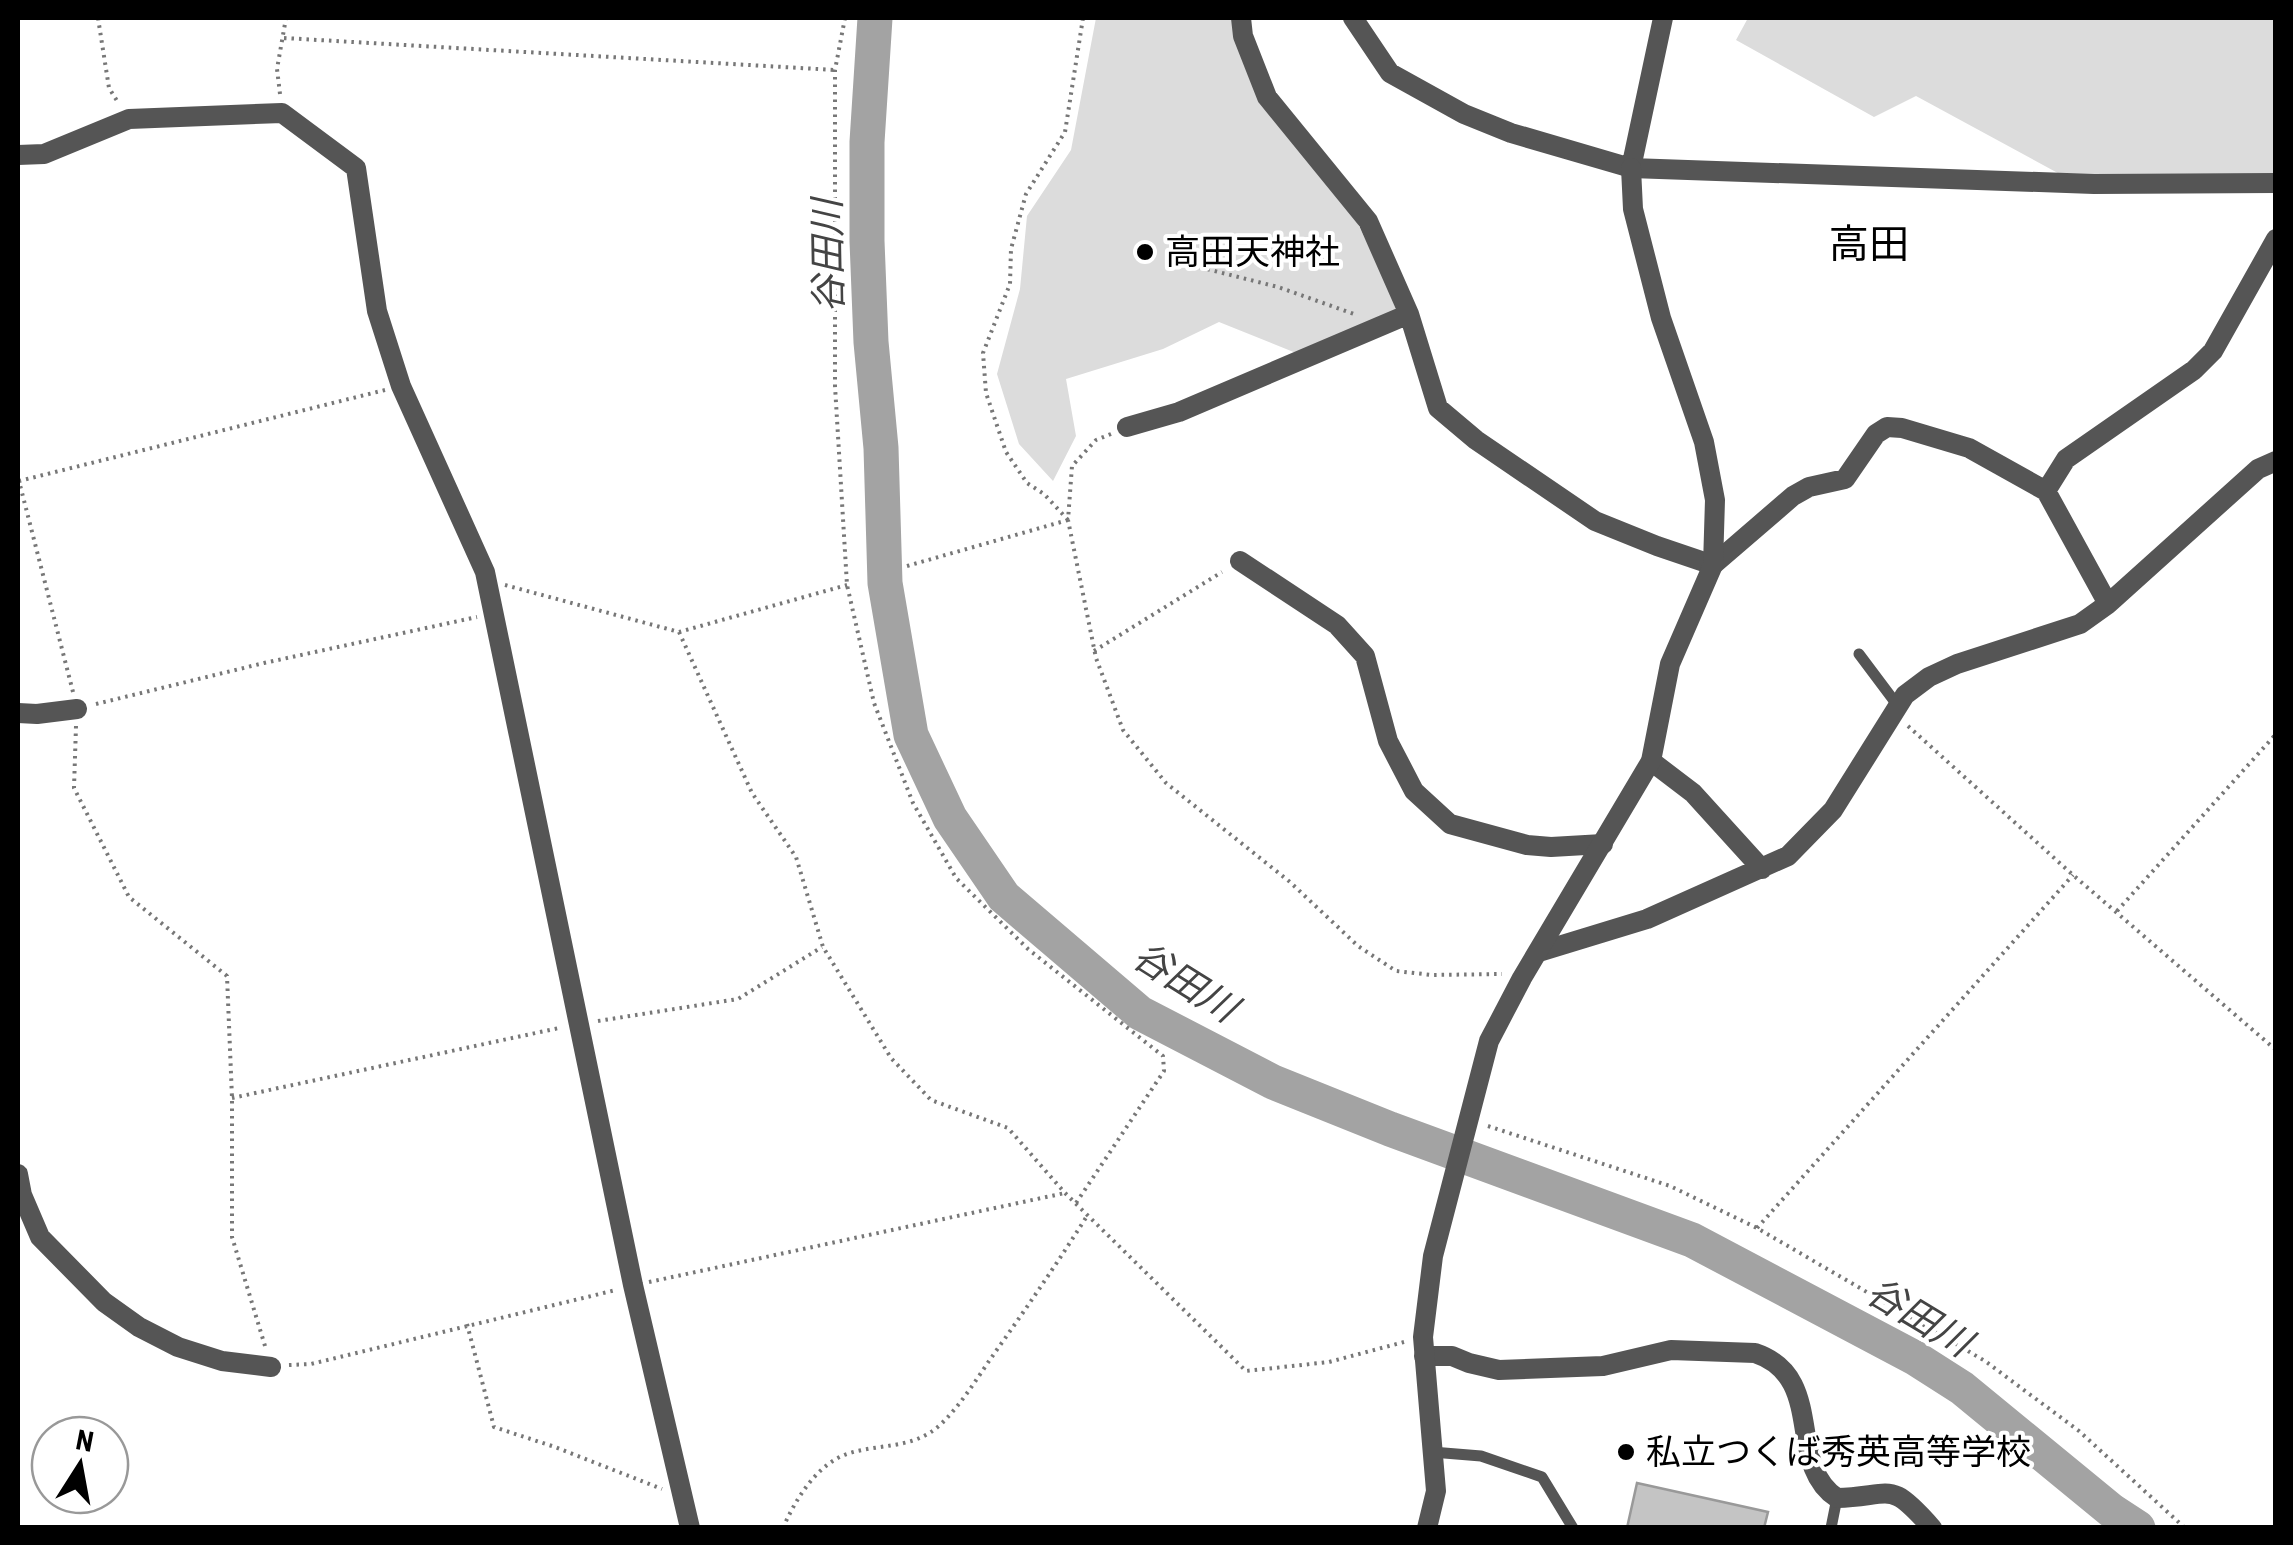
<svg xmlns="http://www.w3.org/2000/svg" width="2293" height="1545" viewBox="0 0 2293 1545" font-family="'Roboto Condensed','Noto Sans JP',sans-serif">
	<rect width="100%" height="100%" fill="#fff"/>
	<!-- green -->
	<path fill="#dcdcdc" d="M1096,18h137l2,23 118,173 25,51 25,42 -107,46 -77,-31 -56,27 -97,30 10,57 -23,45 -34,-37 -22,-70 23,-85 7,-73 44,-66z
		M1748,18h527v161l-208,-1 -151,-82 -42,21 -138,-77z"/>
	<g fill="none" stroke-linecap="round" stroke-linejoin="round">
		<!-- river -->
		<path stroke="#a3a3a3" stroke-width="35" d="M875,18l-8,124v99l4,101 10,106 4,135 26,152 39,83 54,79 136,116 133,69 117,47 302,111 223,118 47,30 150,123 26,17"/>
	</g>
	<!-- building -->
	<path fill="#c4c4c4" stroke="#999" stroke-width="2.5" d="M1637,1483l131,29 -4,16h-137z"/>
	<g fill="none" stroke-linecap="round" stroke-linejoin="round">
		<!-- path -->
		<path stroke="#777" stroke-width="4" stroke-dasharray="2.5 5" stroke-linecap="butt" d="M98,18l11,70 10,16
			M845,18l-10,52v316l12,199 27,118 39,100 43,75 72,71 135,107 1,15 -88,132
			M284,38l551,32
			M280,94l-3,-25 9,-51
			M1171,260l107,27 79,28
			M1111,434l-15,6 -24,26 -4,54 28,138 27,72 43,53 124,99 68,64 38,25 36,4 70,-1
			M1068,520l-24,-26 -17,-11 -21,-31 -20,-59 -3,-40 27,-69 1,-35 15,-55 39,-62 18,-114
			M907,566l161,-46
			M505,585l174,47 168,-47
			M679,632l73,161 44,64 27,90 68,111 40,42 77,28 57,65 181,178 83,-9 75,-20
			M1094,651l128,-79
			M73,692l-54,-211 366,-91
			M96,704l168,-41 213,-46
			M76,726l-2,62 55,109 98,79 5,122v139l33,109
			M1908,726l165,149 203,175
			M2117,911l159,-177
			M598,1021l140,-22 84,-52
			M232,1098l327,-70
			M1488,1126l182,60 87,42 228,133 94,70 106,97
			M1757,1228l316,-353
			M649,1282l416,-89
			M467,1324l27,103 61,20 107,42
			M289,1365l22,-1 305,-74
			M783,1528c12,-28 34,-64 64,-74 32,-11 67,-4 94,-30 21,-20 38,-49 55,-73 32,-45 62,-89 91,-135"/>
		<!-- service -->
		<path stroke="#555" stroke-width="11" d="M1859,654l39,52
			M1432,1452l49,4 61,21 31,51
			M1831,1528l6,-30"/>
		<!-- minor -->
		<path stroke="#555" stroke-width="20" d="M1241,18l2,18 24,61 101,124 41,93 29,94 38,32 119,81 62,25 56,19 80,-69 16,-9 36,-8 31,-45 11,-7 15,1 67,20 77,43 62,113
			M1353,18l37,55 74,41 47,19 120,35 463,16 182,-1
			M18,155l26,-1 85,-35 153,-6 74,55 21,143 24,75 84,186 148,713 57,243
			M1631,168l32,-150
			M1127,427l52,-15 230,-98
			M2046,491l20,-32 128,-89 19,-19 63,-112
			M1240,561l97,64 28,31 23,85 26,50 36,33 77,21 24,2 52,-3
			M18,713l19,1 40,-5
			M1651,761l42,32 69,76
			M1539,952l108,-33 141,-63 45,-46 72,-115 24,-18 28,-13 123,-40 28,-20 150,-135 18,-8
			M18,1174l4,21 18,42 64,65 35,25 39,20 44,14 49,6
			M1424,1356h28l17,7 30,7 104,-4 68,-16 84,3c72,24 30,111 82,145 57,-2 52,-19 95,30"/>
		<!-- tertiary -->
		<path stroke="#555" stroke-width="20" d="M1427,1528l9,-37 -13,-154 10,-81 56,-215 33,-63 129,-217 19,-97 43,-99 2,-65 -11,-58 -43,-124 -28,-109 -2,-41"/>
	</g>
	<!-- markers -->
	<g fill="#000" stroke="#fff" stroke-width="4">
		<circle cx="1145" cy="252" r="10"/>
		<circle cx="1626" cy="1452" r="10"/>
	</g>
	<g text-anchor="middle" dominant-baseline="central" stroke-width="8" stroke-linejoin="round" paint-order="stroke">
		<!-- poi labels -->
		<g font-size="35" fill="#000" stroke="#fff" text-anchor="start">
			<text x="1165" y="252">高田天神社</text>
			<text x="1646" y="1452">私立つくば秀英高等学校</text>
		</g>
		<!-- water labels -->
		<g font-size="38" font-style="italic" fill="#444" stroke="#fff">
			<text transform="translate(828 256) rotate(-91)">谷田川</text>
			<text transform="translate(1185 982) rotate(32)">谷田川</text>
			<text transform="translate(1919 1317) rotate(31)">谷田川</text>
		</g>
		<!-- quarter labels -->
		<g font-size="40" fill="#000" stroke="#fff">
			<text x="1869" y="244">高田</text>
		</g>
	</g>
	<!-- border -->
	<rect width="2293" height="1545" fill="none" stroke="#000000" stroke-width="40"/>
	<!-- north arrow -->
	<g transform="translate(80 1465) rotate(11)"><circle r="48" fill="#ffffff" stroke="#999999" stroke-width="2.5"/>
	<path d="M0-8L18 38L0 25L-18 38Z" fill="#000000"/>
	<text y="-15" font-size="28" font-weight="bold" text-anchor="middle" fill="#000000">N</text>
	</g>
</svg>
